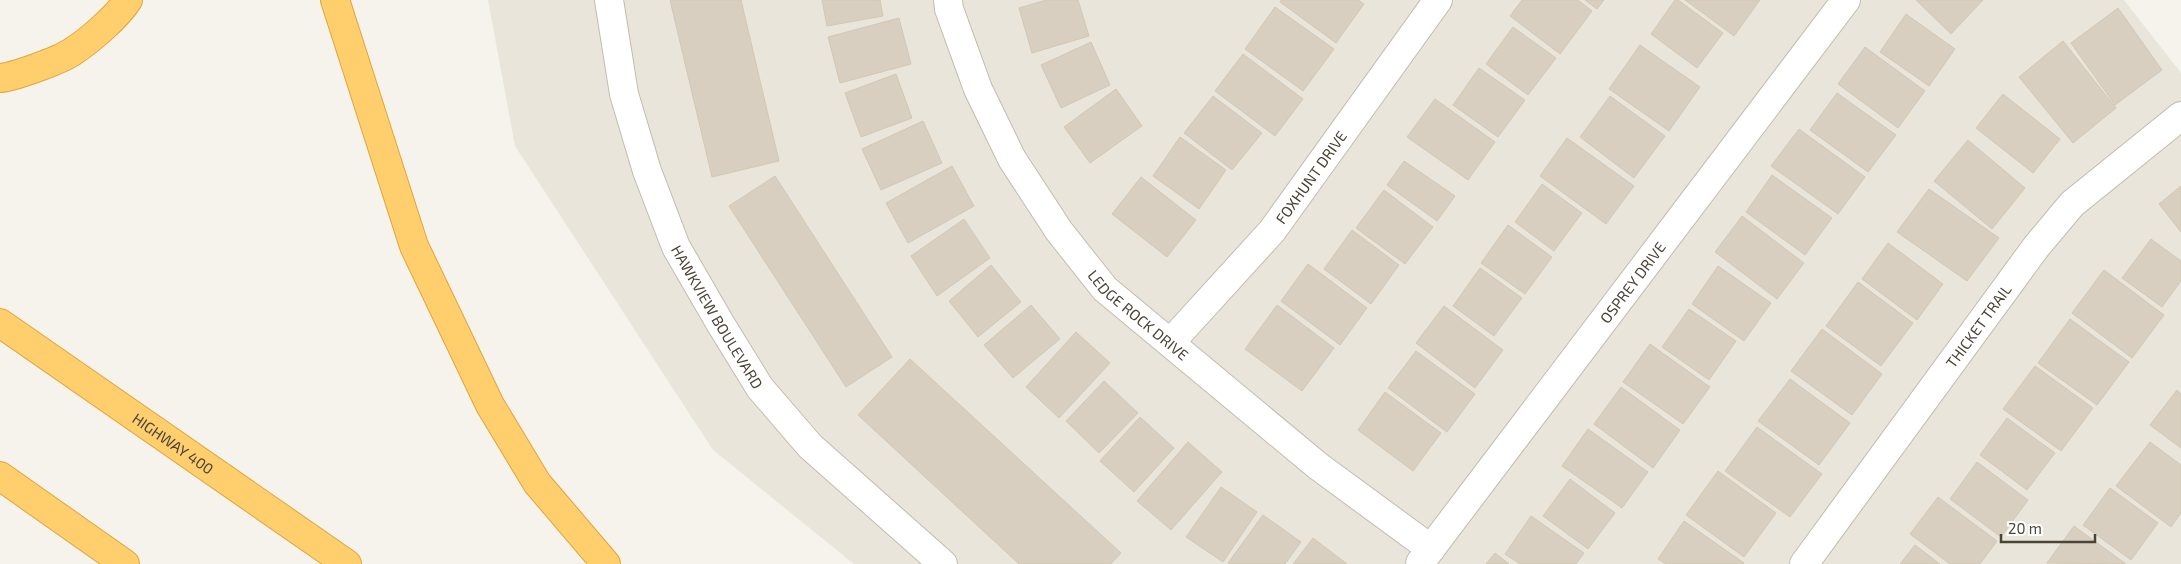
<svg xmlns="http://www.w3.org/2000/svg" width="2181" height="564" viewBox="0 0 2181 564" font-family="'Exo 2',sans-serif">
	<rect width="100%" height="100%" fill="#f6f3ec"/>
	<!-- residential -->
	<path fill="#eae5da" d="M488,0h1636l57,73v491h-1327l-141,-114 -198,-304z"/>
	<!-- building -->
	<path fill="#d8cfc1" stroke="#d3c7b4" d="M670,0h71l38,161 -67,16z
		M822,0h58l3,16 -56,10z
		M1046,0h32l11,36 -57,17 -13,-45z
		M1281,0h77l6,4 -28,39 -56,-41z
		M1522,0h56l14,11 -32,43 -50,-38z
		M1585,0h19l-7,9z
		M1675,0h3l45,33 -26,35 -46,-34z
		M1685,0h75l-26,36z
		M1916,0h67l-32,34z
		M1275,7l59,42 -31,42 -58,-42z
		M2118,8l44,62 -47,35 -44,-62z
		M1906,14l49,35 -26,37 -49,-34z
		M899,18l12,46 -71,19 -12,-46z
		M1513,27l43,31 -28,37 -42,-31z
		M2063,41l53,67 -43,35 -54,-66z
		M1091,42l19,43 -49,23 -20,-43z
		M1640,45l60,42 -31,44 -60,-42z
		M1865,47l60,44 -27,37 -60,-44z
		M1243,54l60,45 -28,37 -60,-45z
		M1479,68l46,32 -27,37 -45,-32z
		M896,74l16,44 -51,19 -16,-44z
		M1116,89l26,37 -52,37 -26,-36z
		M1837,93l59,42 -28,37 -58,-42z
		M2003,94l57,45 -27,34 -57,-45z
		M1213,96l49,37 -30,37 -48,-37z
		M1610,96l55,40 -31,42 -54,-41z
		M1435,99l60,43 -27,38 -61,-43z
		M923,121l19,42 -61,27 -19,-41z
		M1799,129l66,48 -27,37 -67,-48z
		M1180,137l46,33 -27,39 -46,-33z
		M1567,138l67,48 -28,38 -66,-48z
		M1968,140l57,48 -33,41 -58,-48z
		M1404,161l51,35 -18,25 -50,-36z
		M952,166l22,40 -66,37 -22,-40z
		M1772,175l60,43 -27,37 -59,-43z
		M775,176l117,181 -46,30 -117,-181z
		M1141,177l55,43 -29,37 -55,-43z
		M1542,184l40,29 -28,38 -39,-29z
		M2181,186v46l-22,-28z
		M1929,189l70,49 -32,43 -70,-49z
		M1384,190l49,37 -28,37 -49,-36z
		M1742,216l62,47 -27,36 -62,-47z
		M964,219l26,39 -53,38 -26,-40z
		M1508,225l44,32 -27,37 -44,-31z
		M1352,230l47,35 -28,39 -47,-35z
		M2151,239l30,22v20l-19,26 -40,-29z
		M1888,243l55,41 -26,36 -55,-41z
		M1308,264l59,44 -27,37 -59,-44z
		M991,265l30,37 -43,35 -29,-36z
		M1718,266l53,37 -27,38 -52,-37z
		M1480,268l42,30 -28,38 -41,-30z
		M2104,270l60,45 -32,43 -60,-45z
		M1858,282l55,41 -32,43 -55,-40z
		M1031,305l29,34 -47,39 -29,-33z
		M1277,305l57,43 -32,43 -57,-42z
		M1444,306l59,44 -28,38 -59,-45z
		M1689,309l47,32 -27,39 -47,-33z
		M2070,319l59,43 -32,43 -59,-42z
		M1822,329l60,45 -30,41 -61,-44z
		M1076,332l34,31 -51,55 -33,-31z
		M1650,344l60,43 -27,37 -60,-42z
		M1416,351l59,43 -28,38 -59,-44z
		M910,359l211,194 -10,11h-92l-161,-149z
		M2035,366l58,42 -32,43 -58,-42z
		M1790,379l60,44 -31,42 -61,-44z
		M1104,381l34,32 -39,40 -33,-32z
		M1621,387l59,43 -27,38 -59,-44z
		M2177,390l4,4v54l-31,-23z
		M1385,392l56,41 -28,38 -55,-41z
		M1140,417l34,31 -40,44 -34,-31z
		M2007,418l48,35 -28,37 -47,-35z
		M1757,427l65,47 -32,43 -65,-46z
		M1588,429l60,43 -26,36 -60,-42z
		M1188,442l34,30 -51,58 -34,-29z
		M2150,442l31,23v48l-10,14 -55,-41z
		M1977,462l51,38 -27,37 -51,-38z
		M1718,471l58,42 -32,44 -58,-42z
		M1570,479l45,34 -27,36 -45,-33z
		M1221,487l36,25 -34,50 -37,-25z
		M2110,488l48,35 -27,37 -48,-35z
		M1938,497l59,44 -17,23h-30l-40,-30z
		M1263,515l38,27 -16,22h-55l-2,-1z
		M1531,516l53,37 -8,11h-56l-15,-10z
		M1684,521l60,42 -1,1h-77l-8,-5z
		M2074,526l52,38 -79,-1z
		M1313,538l34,26h-54z
		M1915,545l25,19h-40z
		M1495,553l14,11h-23z"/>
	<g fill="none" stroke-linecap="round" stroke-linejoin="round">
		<defs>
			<g id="minor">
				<path id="s1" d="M609,0l15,94 23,77 29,76 44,76 40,65 50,58 133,118"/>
				<path id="s2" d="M948,0l1,9 29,80 34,70 47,72 46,58 213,177 113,83"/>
				<path id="s3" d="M1170,343l102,-112 166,-231"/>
				<path id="s4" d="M1420,563l426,-563"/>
				<path id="s5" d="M1804,564l232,-317 36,-43 109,-88"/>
			</g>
			<g id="highway">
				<path d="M335,0l79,246 76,159 47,78 69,81"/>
				<path d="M0,78c14,-1 60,-18 72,-26 17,-11 45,-35 56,-52"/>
				<path id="s6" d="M0,323l347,241"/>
				<path d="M0,476l125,88"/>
			</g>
		</defs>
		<!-- minor casing -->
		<use href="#minor" stroke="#c2bbae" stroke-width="30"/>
		<!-- highway casing -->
		<use href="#highway" stroke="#e0a43c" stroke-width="30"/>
		<!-- minor -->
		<use href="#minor" stroke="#fff" stroke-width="28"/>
		<!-- highway -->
		<use href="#highway" stroke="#ffcf6e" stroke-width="28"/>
	</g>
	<g text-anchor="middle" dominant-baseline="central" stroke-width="5" stroke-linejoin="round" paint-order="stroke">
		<!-- street labels -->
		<g font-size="15" fill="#4b4439" stroke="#fff">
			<text stroke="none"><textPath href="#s3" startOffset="218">FOXHUNT DRIVE</textPath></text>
			<text stroke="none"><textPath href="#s4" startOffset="352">OSPREY DRIVE</textPath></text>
			<text stroke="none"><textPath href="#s2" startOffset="374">LEDGE ROCK DRIVE</textPath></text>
			<text stroke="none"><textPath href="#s1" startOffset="338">HAWKVIEW BOULEVARD</textPath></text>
			<text stroke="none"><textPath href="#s5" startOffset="295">THICKET TRAIL</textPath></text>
			<text stroke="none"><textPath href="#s6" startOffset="211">HIGHWAY 400</textPath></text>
		</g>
	</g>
	<!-- scale -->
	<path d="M2001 534v8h94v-8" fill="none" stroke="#4b4439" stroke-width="2.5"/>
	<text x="2008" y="534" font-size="15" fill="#4b4439" stroke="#ffffff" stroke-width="4" paint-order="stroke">20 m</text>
</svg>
